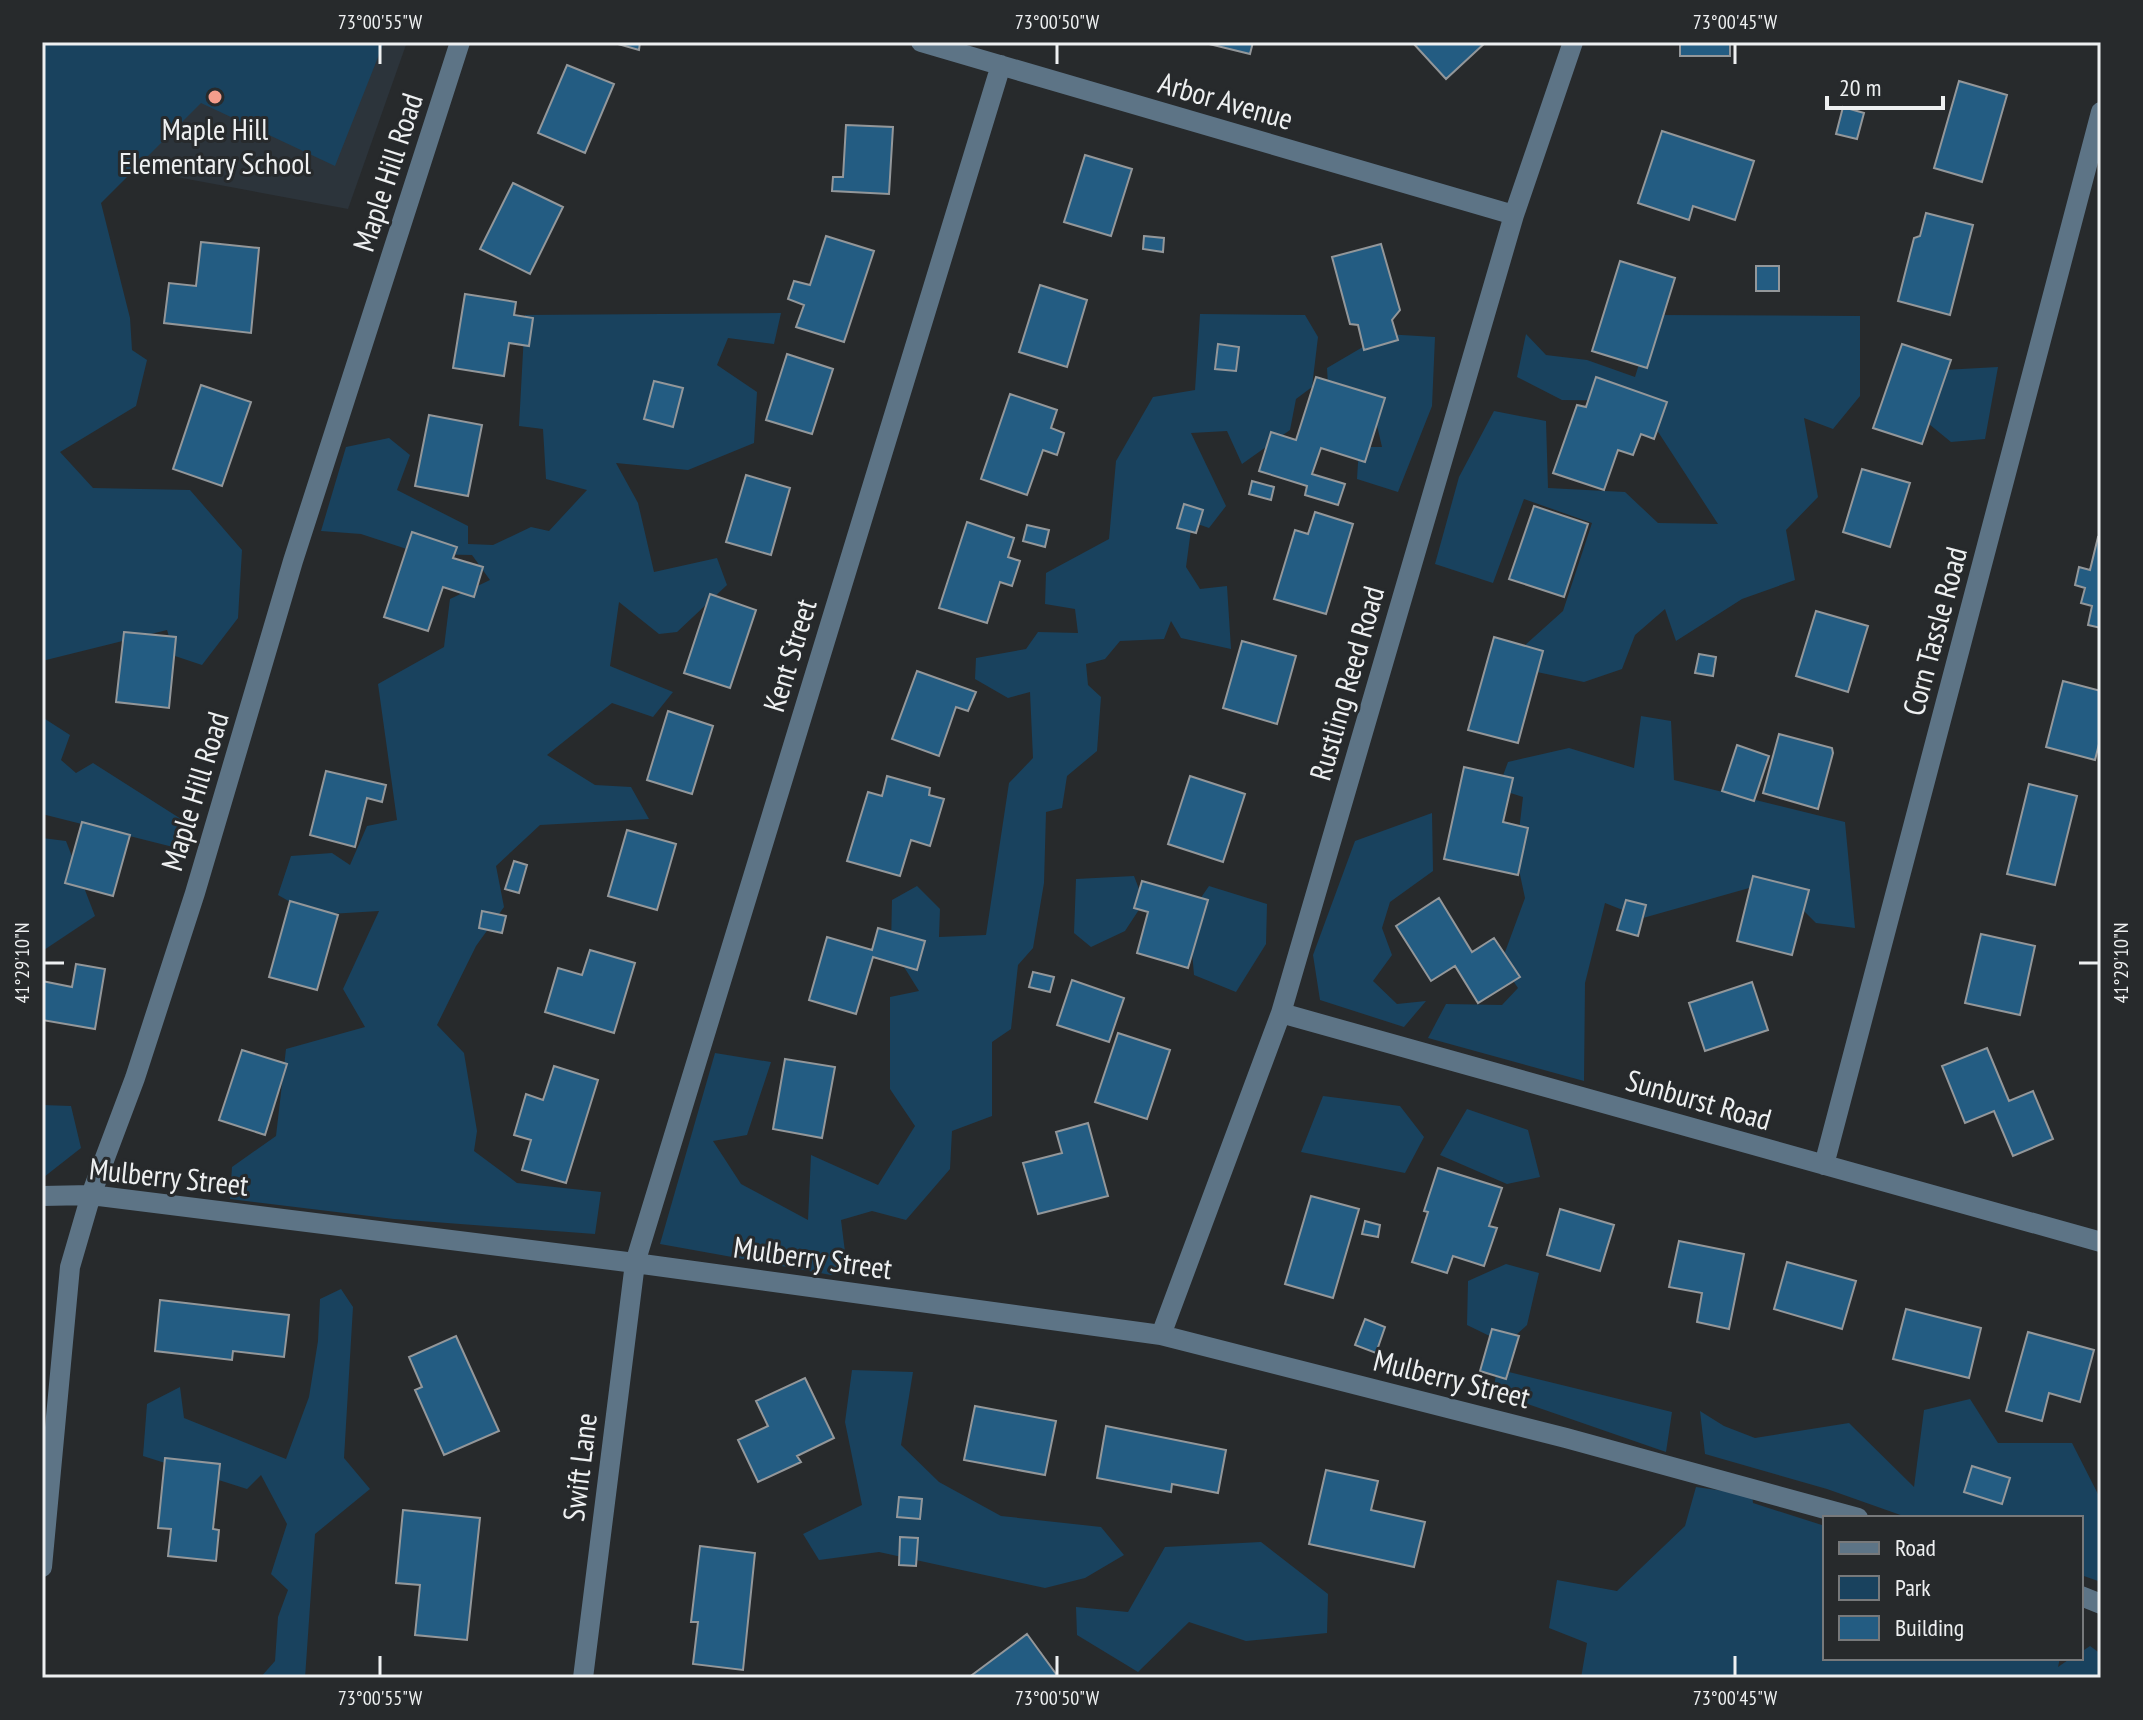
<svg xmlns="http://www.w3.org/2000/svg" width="2143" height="1720" viewBox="0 0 2143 1720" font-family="'PT Sans Narrow',sans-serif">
	<rect width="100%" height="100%" fill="#272a2c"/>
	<!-- built -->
	<path fill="#2c343b" d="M42,42h365l-59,167 -306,-57z"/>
	<!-- green -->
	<path fill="#19425e" d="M42,42h342l-49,124 -134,-63 -100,100 29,115 2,32 15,10 -11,46 -76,46 33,36 97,2 52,60 -4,68 -36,47 -27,-9 -8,-26 -125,31z
		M781,313l-7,31 -46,-6 -11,27 40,27 -3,51 -66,27 -72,-7 22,40 16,69 63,-14 10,27 -50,47 -18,2 -40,-32 -9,64 63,26 -20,25 -41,-14 -65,52 48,30 36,2 18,32 -109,6 -44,41 8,41 -28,39 -39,79 27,28 13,78 -3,20 43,32 84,9 -6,42 -201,-15 -164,-20 2,-32 44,-31 10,-87 79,-22 -22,-38 36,-78 -66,4 -35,-20 13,-39 41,-3 18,12 17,-39 30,-6 -19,-136 66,-37 6,-48 40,-19 -18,-25 -50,-1 -61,-20 -40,-3 25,-84 43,-9 21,17 -13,35 71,36v18l25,1 38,-18 18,4 38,-41 -41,-11 -3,-50 -24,-3 6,-111z
		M1200,314l105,1 13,22 -6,50 -16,12 -6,31 -48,34 -15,-33 -36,2 35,73 -17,22 -17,-6 -6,45 14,22 27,-3 4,63 -50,-11 -10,-17 -7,18 -44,2 -15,18 -19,5 2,21 13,12 -4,54 -30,25 -5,32 -16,4 -2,71 -11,65 -15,17 -7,64 -19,13v74l-40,15 -2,38 -44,51 -34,-9 -31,9 6,48 -16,7 -171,-31 55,-191 56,9 -24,73 -34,6 28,43 67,36 3,-65 67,30 37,-59 -25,-37v-92l29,-6 -28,-45 1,-46 25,-14 23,23 -1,28 47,-2 23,-152 24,-25 -3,-66 -22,6 -33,-19 1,-21 50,-9 12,-17 40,1 -3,-24 -30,-5 1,-31 63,-34 7,-78 37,-64 42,-7z
		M1654,315l206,1v80l-27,33 -29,-11 14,79 -32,33 9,50 -53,19 -66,42 -11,-32 -30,26 -13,34 -38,13 -47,-10 -13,-26 39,-35 29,-88 -68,-24 -31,84 -58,-19 24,-87 35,-66 52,10 2,67 77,4 33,31 60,1 -80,-123 -76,-1 -45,-23 9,-43 20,21 41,5 48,17z
		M1385,334l50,3 -3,69 -34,86 -41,-13 2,-32h23l-9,-39 -44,-7 -2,-33z
		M1998,367l-13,72 -34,3 -22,-18 -4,-53z
		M1641,716l30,5 3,59 171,42 10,106 -39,-5 -42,-42 -131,37 -38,-15 -20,80 -1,98 -156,-43 18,-34 56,1 16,-17 -17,-25 24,-65 -9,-42 7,-59 -25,-8 10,-27 61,-14 65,20z
		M42,717l28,18 -9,25 15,13 17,-10 99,63 -15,22 -135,-34z
		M1432,813l1,58 -43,31 -8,26 10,27 -19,26 24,23 29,-3 -22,26 -84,-27 -7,-45 42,-114z
		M42,838l24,3 29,75 -51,34 -2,-1z
		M1134,876l10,26 -19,29 -34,16 -17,-14 2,-54z
		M1209,886l58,18 -1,40 -30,48 -42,-17 -5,-60z
		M1323,1096l77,10 24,31 -19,36 -104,-21z
		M42,1105l29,1 10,42 -37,29z
		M1467,1109l61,21 12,47 -33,7 -67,-29z
		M1506,1264l33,9 -12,52 -21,19 -39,-19 1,-44z
		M341,1289l12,18 -9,151 26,31 -55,45 -10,144h-45l15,-17 3,-44 10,-27 -17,-16 16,-50 -26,-49 -14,14 -104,-33 4,-52 33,-17 4,31 102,41 23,-62 9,-56 2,-42z
		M1497,1369l175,43 -6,40 -173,-60z
		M852,1370l61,2 -12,73 38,37 62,34 100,11 23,28 -39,23 -40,10 -166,-36 -60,8 -16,-26 59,-29 -17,-83z
		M1970,1399l28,44h74l29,57v82l-20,-7v-57h-172l-82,-29 -122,-35 -5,-43 24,15 31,12 94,-15 65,64 10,-77z
		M1696,1487l56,8 1,8 72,23v132h235l-2,9 13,-9h10v-6l9,-6 11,8v24h-520l6,-35 -38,-15 8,-48 60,11 68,-65z
		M1261,1542l67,52 -1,39 -81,8 -57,-19 -51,50 -61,-37 -1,-28 52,5 37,-65z"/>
	<!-- building -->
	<path fill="#235c82" stroke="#93979a" stroke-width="2" d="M611,42h29l-1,8z
		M1201,42h52l-3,12z
		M1412,42h74l-40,37z
		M1680,42h50v14h-50z
		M567,65l47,19 -29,69 -47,-20z
		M1959,81l48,14 -25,87 -48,-14z
		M1843,107l21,6 -7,26 -21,-5z
		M846,125l47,2 -4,67 -57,-3 1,-14h10z
		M1662,131l92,30 -19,59 -42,-14 -4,14 -51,-17z
		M1085,155l47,14 -21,67 -47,-14z
		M513,183l50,24 -33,67 -50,-25z
		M1926,213l47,12 -23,90 -52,-14 16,-63 6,-2z
		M826,236l48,15 -30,91 -48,-15 8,-22 -16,-6 6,-18 16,4z
		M1144,236l20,2 -1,14 -20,-3z
		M201,242l58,6 -8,85 -87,-10 5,-40 27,3z
		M1381,244l19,66 -8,10 6,20 -34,10 -6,-25 -8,-1 -18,-67z
		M1620,261l55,17 -28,90 -55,-17z
		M1756,266h23v25h-23z
		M1040,285l47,15 -20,67 -48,-15z
		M465,294l51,8 -2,13 19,3 -4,28 -20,-3 -5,33 -51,-8z
		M1218,344l21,3 -3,24 -21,-2z
		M1902,344l49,16 -29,84 -49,-16z
		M787,354l46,15 -21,65 -46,-14z
		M1316,377l69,21 -20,64 -44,-14 -9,26 33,10 -7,21 -33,-10 2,-9 -48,-15 12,-39 25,8z
		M1596,377l71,25 -13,37 -13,-5 -8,21 -15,-5 -14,40 -51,-17 24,-68 9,2z
		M654,381l29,7 -10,39 -29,-8z
		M201,385l50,17 -29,84 -49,-17z
		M1010,394l47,16 -6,18 13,5 -7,22 -14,-5 -16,45 -46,-16z
		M429,415l53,10 -14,71 -53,-10z
		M1862,469l48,14 -20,64 -47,-15z
		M746,475l44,13 -19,67 -45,-13z
		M1252,481l22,6 -3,13 -22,-6z
		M1184,504l19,6 -7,23 -19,-5z
		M1534,506l54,18 -24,73 -55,-18z
		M1315,512l38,12 -27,90 -52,-15 21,-69 13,4z
		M967,522l47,16 -6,19 12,4 -8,25 -12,-4 -13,41 -48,-15z
		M1027,525l22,5 -4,17 -22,-6z
		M412,532l45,15 -4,11 30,9 -9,30 -31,-10 -15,44 -44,-14z
		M2098,537l3,1v90l-13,-3 4,-19 -11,-3 4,-15 -10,-3 4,-18 11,3z
		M710,594l46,16 -26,78 -46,-15z
		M1816,611l52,15 -20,66 -52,-16z
		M124,632l52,5 -7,71 -53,-6z
		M1494,637l49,14 -25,92 -50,-13z
		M1242,641l54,15 -19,68 -54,-16z
		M1699,654l17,3 -3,19 -18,-3z
		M917,671l59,21 -8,19 -12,-4 -17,49 -47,-17z
		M2063,681l38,10v45l-6,24 -49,-13z
		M668,711l45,15 -21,68 -45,-14z
		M1779,734l53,14 1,5 -15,56 -55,-16z
		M1737,745l32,11 -15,45 -32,-10z
		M1464,767l49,11 -10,44 25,6 -10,47 -74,-16z
		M326,771l60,14 -4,17 -15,-4 -12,49 -45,-12z
		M887,776l43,12 -1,7 15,4 -14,47 -19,-6 -11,36 -53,-15 21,-69 14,4z
		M1190,776l55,18 -22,68 -55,-18z
		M2029,784l48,12 -22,89 -48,-11z
		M82,822l48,13 -17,61 -48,-13z
		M627,830l49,14 -19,66 -49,-14z
		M514,861l13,4 -8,28 -14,-4z
		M1753,876l56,14 -17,65 -55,-14z
		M1142,881l66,19 -20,68 -51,-15 11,-41 -14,-4z
		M1439,898l33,54 22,-14 26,39 -42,26 -23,-37 -24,15 -35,-55z
		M1626,900l20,5 -8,31 -21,-6z
		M290,901l48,14 -21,75 -48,-13z
		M482,911l24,5 -4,17 -23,-5z
		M878,928l47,13 -8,29 -44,-13 -17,57 -47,-14 18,-63 45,13z
		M1981,934l54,12 -15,69 -55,-12z
		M590,950l45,13 -21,70 -69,-21 13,-44 24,7z
		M76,964l29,5 -10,60 -53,-9v-39l30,6z
		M1033,972l21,5 -4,15 -21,-5z
		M1072,980l52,18 -15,44 -52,-17z
		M1752,982l16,48 -63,21 -16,-48z
		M1118,1033l52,17 -23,69 -52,-17z
		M1987,1048l22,53 24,-10 20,48 -40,17 -19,-45 -29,12 -23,-57z
		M242,1050l45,14 -22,71 -46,-15z
		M785,1059l50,8 -13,71 -49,-9z
		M554,1066l44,14 -32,103 -44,-13 9,-30 -17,-5 12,-41 17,6z
		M1088,1123l20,73 -70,18 -15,-51 39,-10 -6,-21z
		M1438,1168l64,20 -13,38 8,2 -13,38 -31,-10 -6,17 -35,-11 16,-50 -4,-1z
		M1311,1196l48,13 -26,89 -48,-14z
		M1560,1209l54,16 -14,46 -53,-16z
		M1365,1221l15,4 -2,12 -16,-3z
		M1679,1241l65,13 -15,75 -32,-7 5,-29 -33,-6z
		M1787,1262l69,19 -14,48 -68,-20z
		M160,1300l129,15 -5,42 -51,-6 -1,9 -77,-9z
		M1906,1309l75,19 -12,50 -76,-19z
		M1365,1319l20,8 -9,26 -21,-8z
		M1492,1329l27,7 -13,43 -26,-8z
		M2028,1332l66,18 -14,52 -31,-9 -7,28 -36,-10z
		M456,1336l43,95 -55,24 -29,-65 7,-3 -13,-30z
		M805,1378l29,60 -37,18 4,6 -43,20 -20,-42 30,-14 -12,-25z
		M975,1406l81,15 -11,54 -81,-15z
		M1106,1426l120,24 -8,43 -46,-9 -1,8 -74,-14z
		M165,1458l55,6 -7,65 6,1 -3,31 -48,-5 3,-27 -13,-1z
		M1972,1466l38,12 -8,26 -38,-12z
		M1326,1470l52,11 -7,29 54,12 -11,45 -105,-23z
		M899,1497l23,2 -2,20 -23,-2z
		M403,1510l77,8 -13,122 -52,-5 5,-50 -24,-2z
		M900,1537l18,1 -2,28 -17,-1z
		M700,1546l55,7 -12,117 -50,-6 5,-42h-7z
		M1027,1634l32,44h-91z"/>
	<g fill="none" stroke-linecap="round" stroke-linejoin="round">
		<!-- minor -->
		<path stroke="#5d7486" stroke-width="20" d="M921,42l593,173
			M1281,1013l820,229
			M1824,1165l277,-1053
			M42,1196l49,-1 544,68 526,72 405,103 292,80
			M1161,1335l120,-322 233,-798 59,-173
			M42,1567l28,-300 21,-72 44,-117 60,-185 98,-332 167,-519
			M2081,1596l20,8
			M583,1678l52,-415 366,-1198"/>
	</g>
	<!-- ticks -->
	<path fill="none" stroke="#eef0f1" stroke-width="3" d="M380,44v20M1057,44v20M1735,44v20M44,963h20M2079,963h20M380,1656v20M1057,1656v20M1735,1656v20"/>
	<!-- markers -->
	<circle fill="#f49d8c" stroke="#272a2c" stroke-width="3" cx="215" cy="97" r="8"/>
	<g text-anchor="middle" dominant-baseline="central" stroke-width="6" stroke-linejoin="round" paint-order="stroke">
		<!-- street labels -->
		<g font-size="30" fill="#eef0f1" stroke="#272a2c">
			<text transform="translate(1226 100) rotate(16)">Arbor Avenue</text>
			<text transform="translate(387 172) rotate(-72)">Maple Hill Road</text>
			<text transform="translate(1934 631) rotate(-75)">Corn Tassle Road</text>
			<text transform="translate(789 655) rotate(-73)">Kent Street</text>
			<text transform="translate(1346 683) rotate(-74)">Rustling Reed Road</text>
			<text transform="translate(194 791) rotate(-73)">Maple Hill Road</text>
			<text transform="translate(1699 1099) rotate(16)">Sunburst Road</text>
			<text transform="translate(169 1176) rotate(6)">Mulberry Street</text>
			<text transform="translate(813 1257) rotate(8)">Mulberry Street</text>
			<text transform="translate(1452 1378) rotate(14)">Mulberry Street</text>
			<text transform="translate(579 1467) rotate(-83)">Swift Lane</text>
		</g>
		<!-- poi labels -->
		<g font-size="30" fill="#eef0f1" stroke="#272a2c">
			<text x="215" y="128">Maple Hill<tspan x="215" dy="34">Elementary School</tspan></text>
		</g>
	</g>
	<!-- border -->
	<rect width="2143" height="1720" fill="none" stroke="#272a2c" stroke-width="88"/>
	<!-- legend -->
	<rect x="1823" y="1516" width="260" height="144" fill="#272a2c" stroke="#77797b" stroke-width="2"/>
	<rect x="1839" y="1542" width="40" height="12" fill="#5d7486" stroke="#77797b" stroke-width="2"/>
	<text x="1895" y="1556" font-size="24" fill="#eef0f1">Road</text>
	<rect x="1839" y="1576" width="40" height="24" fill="#19425e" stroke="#77797b" stroke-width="2"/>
	<text x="1895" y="1596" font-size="24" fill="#eef0f1">Park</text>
	<rect x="1839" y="1616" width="40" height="24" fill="#235c82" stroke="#77797b" stroke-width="2"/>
	<text x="1895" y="1636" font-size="24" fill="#eef0f1">Building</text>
	<!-- scale -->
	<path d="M1827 96v12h116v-12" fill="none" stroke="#eef0f1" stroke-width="4"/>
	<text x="1839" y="96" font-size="24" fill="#eef0f1" stroke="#272a2c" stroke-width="6" paint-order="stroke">20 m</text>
	<rect x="44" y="44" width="2055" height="1632" fill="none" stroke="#eef0f1" stroke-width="3"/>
	<g font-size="20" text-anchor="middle" fill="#eef0f1">
		<text x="380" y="29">73°00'55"W</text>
		<text x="1057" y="29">73°00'50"W</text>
		<text x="1735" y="29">73°00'45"W</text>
		<text transform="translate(22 963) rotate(-90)" y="7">41°29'10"N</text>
		<text transform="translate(2121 963) rotate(-90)" y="7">41°29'10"N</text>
		<text x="380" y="1705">73°00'55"W</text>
		<text x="1057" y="1705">73°00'50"W</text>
		<text x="1735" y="1705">73°00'45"W</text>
	</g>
</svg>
